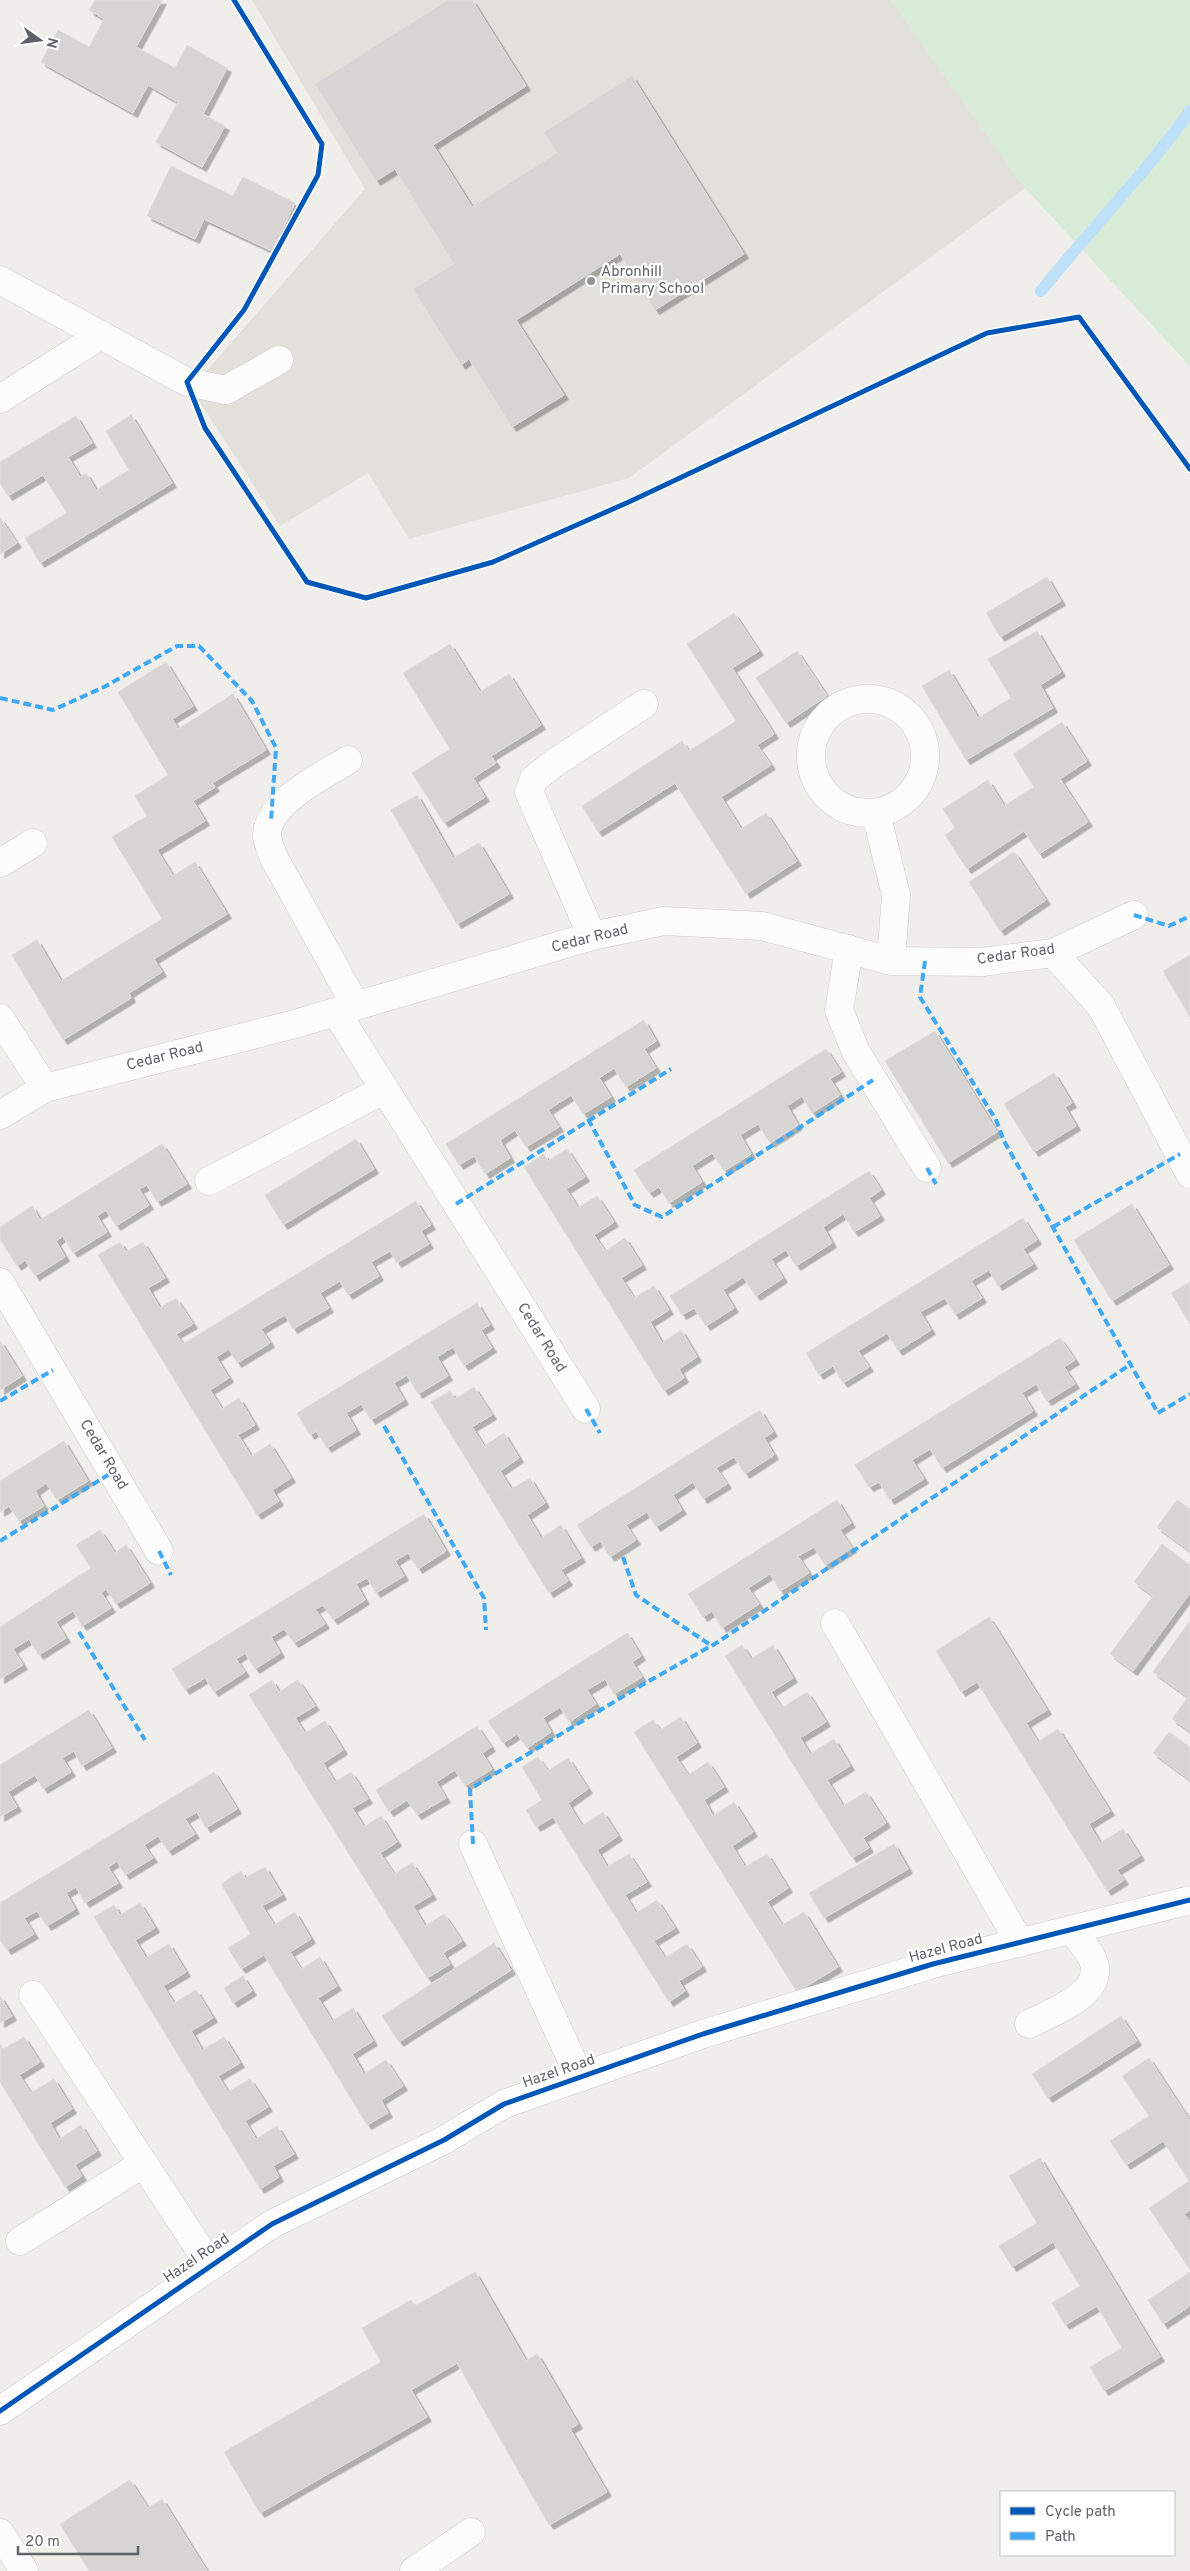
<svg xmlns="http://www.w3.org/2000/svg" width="1190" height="2571" viewBox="0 0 1190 2571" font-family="Overpass,sans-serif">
	<defs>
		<filter id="shadow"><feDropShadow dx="4.5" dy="4.5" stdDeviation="0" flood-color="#0004"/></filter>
	</defs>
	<rect width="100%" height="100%" fill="#efeeea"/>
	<!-- education -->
	<path fill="#e2e0da" d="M252,0h639l134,188 -396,290 -220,61 -41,-66 -88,53 -82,-127 6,-25 161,-185z"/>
	<!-- green -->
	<path fill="#d8ebd6" d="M891,0h299v366l-165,-178z"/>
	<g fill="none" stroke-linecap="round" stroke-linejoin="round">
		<!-- stream -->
		<path stroke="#bfe0f9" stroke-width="12" d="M1041,291c49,-61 103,-116 149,-180"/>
	</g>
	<!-- building -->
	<path fill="#d6d5d3" stroke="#deddd9" filter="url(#shadow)" d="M95,0h67l-26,47 39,21 12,-23 40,23 -24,46 22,12 -23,41 -46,-25 22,-40 -30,-17 -15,28 -92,-51 17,-32 31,17 15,-28 -15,-9z
		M448,0h24l54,86 -93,59 39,62 85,-54 -13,-21 88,-56 112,178 -89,56 -35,-56 -104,66 48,75 -52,32 -43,-68 -8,6 -48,-76 41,-25 -59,-95 -19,12 -61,-97z
		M171,166l62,30 10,-19 52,26 -23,48 -68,-32 -9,20 -48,-23z
		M131,415l41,68 -132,80 -15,-25 42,-25 -24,-38 -35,21 -8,-13v-21l76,-46 16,27 -24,14 12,20 6,-4 10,17 33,-20 -23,-39z
		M0,518l17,25 -17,11z
		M1047,577l14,24 -61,36 -14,-24z
		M734,613l25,38 -27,17 42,66 -17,11 14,20 -50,32 20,32 25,-16 31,48 -51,33 -71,-111 -77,49 -16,-26 100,-65 7,10 47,-30 -49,-77z
		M1037,631l24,41 -21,13 13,23 -87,52 -44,-74 27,-16 29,48 33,-20 -23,-39z
		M450,644l30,48 29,-18 32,51 -50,31 5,7 -23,15 12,19 -41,26 -32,-50 38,-24 -47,-76z
		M797,651l30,45 -41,27 -30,-45z
		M166,662l27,44 -21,13 6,10 55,-35 33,56 -54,33 3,4 -22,14 12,20 -48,29 16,26 22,-14 32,52 -73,45 8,13 -33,21 2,5 -68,42 -51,-85 25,-15 24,41 101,-62 -50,-82 35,-21 -12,-20 33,-21 -50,-83z
		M1062,722l25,39 -27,18 28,43 -49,32 -15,-23 -57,38 -22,-34 10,-7 -12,-19 45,-29 16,26 30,-19 -21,-33z
		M417,795l36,63 26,-15 30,51 -52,30 -66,-114z
		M1014,852l32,48 -46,31 -31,-49z
		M1190,955v62l-27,-46z
		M644,1020l12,21 -12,8 12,19 -30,19 -12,-19 -15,10 12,19 -28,17 -12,-19 -23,15 11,17 -33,20 -11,-17 -15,10 10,18 -25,16 -11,-18 -15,9 -13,-21z
		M935,1031l62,101 -49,31 -63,-102z
		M826,1049l15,23 -11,7 10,16 -28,18 -10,-17 -15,10 11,19 -28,18 -12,-19 -18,11 11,19 -27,17 -12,-18 -20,13 10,16 -33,21 -10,-16 -10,6 -15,-23z
		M1054,1073l18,30 -7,4 11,19 -42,26 -30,-48z
		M356,1139l18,30 -91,56 -18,-30z
		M162,1144l25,40 -30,18 -10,-17 -8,4 10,16 -33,21 -10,-16 -9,6 10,16 -34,21 -10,-17 -7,5 9,16 -30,19 -10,-16 -8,6 -17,-27v-12l32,-21 8,14z
		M567,1149l18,28 -19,12 12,19 19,-12 17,26 -20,13 11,16 20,-13 17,27 -21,13 13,20 20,-12 15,24 -19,12 12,21 19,-13 16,27 -18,12 5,9 -20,13 -140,-224 20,-13 4,7z
		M869,1171l12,19 -12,8 11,18 -26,16 -11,-18 -20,13 9,16 -36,23 -10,-16 -15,9 12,19 -27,18 -13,-19 -20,13 11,18 -28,18 -12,-18 -12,7 -12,-19z
		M416,1201l15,24 -10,6 8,13 -32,19 -7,-12 -19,11 8,14 -31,19 -8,-14 -20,12 9,15 -36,21 -8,-14 -24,14 9,14 -33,20 -8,-14 -13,8 13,21 -19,12 12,19 17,-11 16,27 -17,10 13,21 19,-12 21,34 -19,12 7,11 -22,14 -159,-260 22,-13 6,10 17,-10 22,36 -17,10 12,20 16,-10 17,26 -17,10 7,10z
		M1132,1204l37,61 -57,36 -38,-61z
		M1023,1218l14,22 -14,9 10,15 -35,22 -9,-16 -18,11 11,17 -27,17 -10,-17 -25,14 11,18 -33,21 -11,-18 -29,18 11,16 -26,16 -10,-17 -14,9 -13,-22z
		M1190,1282v42l-19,-31z
		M477,1303l13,22 -9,5 11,18 -28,18 -11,-19 -16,10 11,19 -30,18 -11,-19 -13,8 10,17 -33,20 -10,-16 -15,9 10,17 -29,18 -11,-17 -6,4 -13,-22z
		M1060,1338l15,22 -11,7 11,17 -28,17 -11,-17 -14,9 11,18 -91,57 -12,-19 -18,11 12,19 -34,21 -11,-18 -10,5 -14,-22z
		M0,1341l22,35 -22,14z
		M474,1387l18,28 -20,12 12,19 20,-13 15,25 -19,13 11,18 19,-11 15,25 -18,12 14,23 20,-13 20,33 -20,12 7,11 -19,12 -118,-191 19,-11 5,8z
		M760,1410l13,22 -9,6 10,17 -29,19 -11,-17 -18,11 11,16 -24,15 -10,-17 -20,13 9,15 -26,17 -9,-15 -21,13 10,15 -26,17 -10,-16 -9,6 -14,-22z
		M64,1441l24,40 -31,19 -11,-17 -11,8 9,15 -25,15 -10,-15 -9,6v-31z
		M837,1500l14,23 -11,7 12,18 -27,17 -11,-18 -16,9 11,17 -29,18 -10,-17 -22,14 11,16 -37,24 -10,-17 -9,6 -15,-23z
		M1177,1500l13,9v42l-33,-24z
		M424,1514l22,37 -28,18 -10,-16 -13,8 9,15 -28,17 -9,-15 -11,6 9,16 -32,20 -10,-15 -8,4 10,15 -31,19 -10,-14 -13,8 9,16 -25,16 -10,-16 -9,6 9,13 -31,20 -9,-14 -20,12 -13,-21z
		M100,1530l15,23 11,-8 24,38 -34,21 -10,-15 -5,4 10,15 -29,18 -9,-15 -17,11 10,16 -27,17 -10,-16 -16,10 10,16 -23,14v-52l91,-59 -15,-23z
		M1162,1544l28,21v28l-57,78 -23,-17 43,-58 -19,-14z
		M989,1617l58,93 -21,13 12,19 20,-13 52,82 -21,13 11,19 23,-14 17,27 -23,14 7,10 -17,11 -130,-209 -16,10 -25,-41z
		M1189,1622l1,1v108l-18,-12 16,-22 -35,-25z
		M627,1633l14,23 -9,6 10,15 -28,17 -9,-15 -18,11 9,14 -27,18 -9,-15 -17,11 8,14 -24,16 -10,-14 -14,9 -15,-22z
		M742,1645l9,14 22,-14 20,33 -22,14 11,16 25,-16 19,30 -26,16 10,16 24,-15 16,27 -23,14 16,26 23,-14 20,31 -23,15 6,10 -17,10 -127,-202z
		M272,1680l7,12 19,-12 17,26 -20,12 10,15 20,-12 18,29 -20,13 12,19 16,-10 17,27 -16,9 12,19 17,-11 16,26 -17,11 14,21 18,-11 20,32 -19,11 12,20 19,-12 18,27 -19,12 7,11 -23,14 -178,-283z
		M89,1710l23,38 -30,18 -8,-15 -12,7 9,14 -28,17 -8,-14 -27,17 9,15 -17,10v-52z
		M681,1717l16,26 -21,14 12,18 20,-13 16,25 -20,13 9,16 21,-14 19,30 -21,14 13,21 22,-13 21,34 -21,14 15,23 22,-13 34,55 -41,25 -163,-260 19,-12 7,10z
		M477,1726l14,21 -9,6 10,16 -27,17 -10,-16 -19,12 10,16 -29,17 -10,-15 -18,12 -13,-22z
		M1169,1732l21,15v33l-37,-27z
		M538,1757l10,14 20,-13 20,31 -20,14 14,23 21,-14 15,24 -21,14 10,17 22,-13 18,28 -22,13 11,18 21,-13 18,28 -21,13 11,17 22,-14 15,23 -23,14 6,10 -16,11 -116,-185 -17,10 -10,-17 16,-10 -20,-33z
		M214,1772l23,37 -31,19 -9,-16 -12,7 10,15 -27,17 -10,-15 -14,9 9,13 -28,17 -8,-14 -9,6 10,16 -33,20 -9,-16 -10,6 9,16 -28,17 -10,-15 -13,7 10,16 -27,16 -7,-10v-37z
		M894,1844l14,25 -84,49 -15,-25z
		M265,1867l17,28 -20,11 12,19 21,-13 16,27 -21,13 11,17 19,-12 17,29 -19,12 14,23 21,-13 20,33 -21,13 12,20 22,-14 17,26 -22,14 7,13 -21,12 -103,-170 -23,14 -13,-21 23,-14 -30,-50 20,-13 4,7z
		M140,1903l15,25 -20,12 11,18 23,-14 17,28 -23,14 11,17 22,-13 17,28 -22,13 11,19 22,-13 16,26 -22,13 10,16 22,-13 18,28 -23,14 11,18 21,-13 17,28 -21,12 6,11 -19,12 -166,-272 20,-12 6,10z
		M494,1943l17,27 -112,72 -17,-26z
		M243,1976l9,15 -19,12 -9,-15z
		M0,1996l12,20 -12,7z
		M1121,2016l16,25 -89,57 -16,-24z
		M24,2037l16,25 -21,13 12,18 23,-14 18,30 -22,14 9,16 22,-14 16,26 -22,14 7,11 -17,11 -65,-105v-38l3,5z
		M1149,2058l41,63v89l-6,4 6,8v48l-41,-62 40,-27 -26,-40 -37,24 -16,-24 39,-25 -27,-40z
		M1040,2158l120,199 -56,34 -14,-24 32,-19 -25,-42 -32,19 -13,-22 28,-17 -27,-44 -41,25 -13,-21 38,-23 -28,-47z
		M475,2272l51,89 11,-7 41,70 -8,5 37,63 -58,33 -92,-162 -46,27 16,27 -167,96 -36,-61 157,-90 -19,-34 49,-28 4,6z
		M1190,2272v34l-27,18 -15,-24z
		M130,2480l18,28 14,-9 45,72h-118l-29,-47z"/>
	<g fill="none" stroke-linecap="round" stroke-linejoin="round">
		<defs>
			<path id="minor" d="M0,280l187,102 39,8 53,-30
				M0,399l101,-64
				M811 756a57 57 0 1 1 114 0a57 57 0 1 1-114 0Z
				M348,760c-24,15 -83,43 -81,77 1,6 4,13 6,19l83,150
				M876,813l20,82 -5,66
				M0,863l33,-20
				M592,936l-63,-144 5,-13 19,-15 91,-60
				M849,949l-10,61 17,42 71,116
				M1053,953l48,53 89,168
				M336,1012l250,397
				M0,1018l45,70
				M0,1115l45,-27 250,-64 297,-88 72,-15 98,5 129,35 91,1 71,-9 81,-38
				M209,1181l176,-92
				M0,1282l159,269
				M835,1623l185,320
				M473,1844l107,234
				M33,1995l177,270
				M1029,2024c23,-12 74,-29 65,-61 -3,-11 -15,-23 -21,-32
				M20,2241l124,-78
				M0,2411l272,-187 172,-84 60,-36 199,-70 230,-70 257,-64
				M0,2533l24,38
				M414,2571l57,-39"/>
		</defs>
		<!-- minor casing -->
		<use href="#minor" stroke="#cbcccc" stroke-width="29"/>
		<!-- minor -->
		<use href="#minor" stroke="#fdfcfc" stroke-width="28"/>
		<!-- quiet -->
		<path stroke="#3fa9f5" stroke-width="4" stroke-dasharray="8 4" stroke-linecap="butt" d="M0,698l53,12 51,-23 73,-41h22l53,55 24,47 -5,73
			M1134,915l35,11 21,-10
			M925,961l-5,36 76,123 8,21 154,272 32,-19
			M588,1119l47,86 27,12 211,-137
			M927,1168l9,16
			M456,1204l215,-135
			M1053,1227l127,-73
			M0,1401l53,-31
			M586,1409l14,24
			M384,1426l100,172 2,32
			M0,1541l113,-69
			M159,1551l12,24
			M623,1557l13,38 76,51
			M79,1632l66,108
			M473,1844l-3,-55 172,-104 76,-43 413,-278"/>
		<defs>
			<path id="cycleway" d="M234,0l88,144 -4,31 -74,135 -57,72 18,46 102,154 59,16 127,-36 138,-61 356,-168 92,-16 111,152
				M0,2411l272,-187 172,-84 60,-36 199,-70 230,-70 257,-64"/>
		</defs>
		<!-- cycleway casing -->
		<use href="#cycleway" stroke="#fff" stroke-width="8"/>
		<!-- cycleway -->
		<use href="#cycleway" stroke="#0057b8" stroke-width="5"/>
	</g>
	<!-- markers -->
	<circle fill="#919496" stroke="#fff" stroke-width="2" cx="591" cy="281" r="5"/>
	<g text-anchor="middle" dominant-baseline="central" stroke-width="4.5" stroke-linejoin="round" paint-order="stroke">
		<!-- poi labels -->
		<g font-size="15" fill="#5f6368" stroke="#fff" text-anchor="start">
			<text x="601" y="272">Abronhill<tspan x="601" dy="17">Primary School</tspan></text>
		</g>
		<!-- street labels -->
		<g font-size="15" fill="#5f6368" stroke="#fff">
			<text transform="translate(590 939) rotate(-14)">Cedar Road</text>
			<text transform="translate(1016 955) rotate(-8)">Cedar Road</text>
			<text transform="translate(165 1057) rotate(-14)">Cedar Road</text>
			<text transform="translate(541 1338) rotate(58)">Cedar Road</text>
			<text transform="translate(103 1455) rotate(59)">Cedar Road</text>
			<text transform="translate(946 1949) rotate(-15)">Hazel Road</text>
			<text transform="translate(559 2072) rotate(-19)">Hazel Road</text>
			<text transform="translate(197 2259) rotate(-34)">Hazel Road</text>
		</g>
	</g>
	<!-- legend -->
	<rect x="1000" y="2491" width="175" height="65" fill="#ffffff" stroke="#bfc1c3"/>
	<rect x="1010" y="2507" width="25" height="8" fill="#0057b8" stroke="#bfc1c3"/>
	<text x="1045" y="2516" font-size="15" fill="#5f6368">Cycle path</text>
	<rect x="1010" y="2532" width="25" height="8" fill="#3fa9f5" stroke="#bfc1c3"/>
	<text x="1045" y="2541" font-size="15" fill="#5f6368">Path</text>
	<!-- north arrow -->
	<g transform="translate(40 40) rotate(104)" stroke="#ffffff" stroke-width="4" paint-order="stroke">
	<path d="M0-4L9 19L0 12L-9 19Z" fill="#5f6368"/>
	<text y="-8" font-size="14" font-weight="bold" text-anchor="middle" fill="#5f6368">N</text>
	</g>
	<!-- scale -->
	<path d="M18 2546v8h120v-8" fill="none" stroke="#5f6368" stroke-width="2.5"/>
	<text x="25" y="2546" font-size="15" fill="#5f6368" stroke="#ffffff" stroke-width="4" paint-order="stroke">20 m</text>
</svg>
